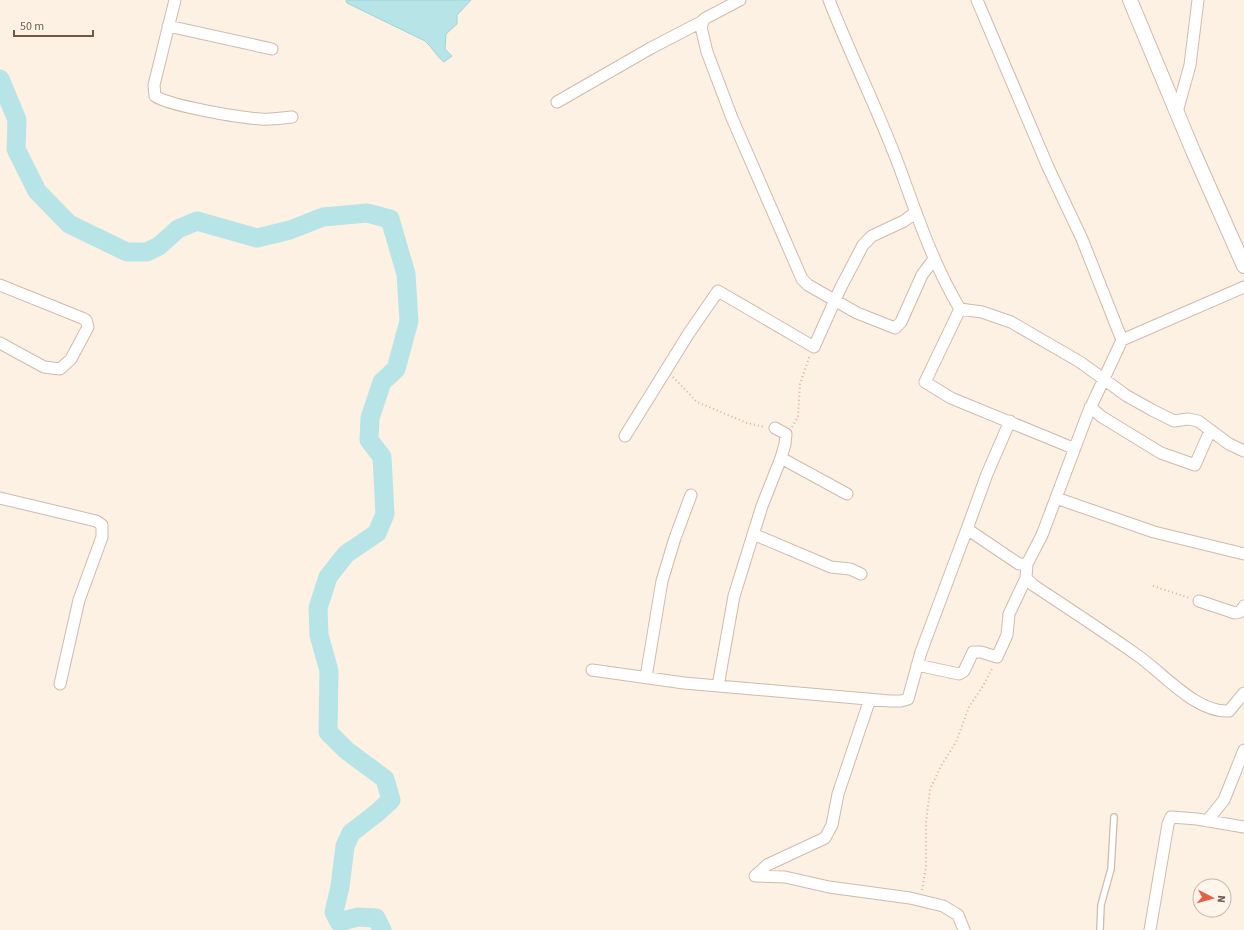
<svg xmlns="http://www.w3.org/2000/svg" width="1244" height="930" viewBox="0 0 1244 930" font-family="'Source Sans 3',sans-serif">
	<rect width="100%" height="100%" fill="#fdf1e3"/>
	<!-- water -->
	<path fill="#b7e4e7" stroke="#9dd4d9" d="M346,0h125l-14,15v9l-11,10 -1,15 7,7 -8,6c-8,-6 -11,-14 -19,-21l-78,-38z"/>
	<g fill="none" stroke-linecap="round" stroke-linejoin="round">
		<!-- river -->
		<path stroke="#b7e4e7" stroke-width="19" d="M0,79l17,41 -1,29 21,42 32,33 58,28h20l12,-6 19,-17 19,-8 60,17 33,-8 33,-13 44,-4 23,6 16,55 3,47 -13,48 -14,13 -12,36 -1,22 13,17 3,57 -8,19 -31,21 -18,23 -10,31 1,27 10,36 -1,61 18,18 39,29 6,21 -13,12 -27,21 -6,13 -5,41 -6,25 5,10 19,-5 18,1 6,12"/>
		<defs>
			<path id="service" d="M1100,930l1,-25 10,-36 3,-52"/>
			<path id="minor" d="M175,0l-21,85 1,11c15,10 86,22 106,23 10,1 21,-1 31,-2
				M740,0l-36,19 -3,8 6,25 25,66 70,161 6,6 49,28 38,15 6,-6 21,-47 12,-16
				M829,0c22,56 49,110 70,166 18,49 34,98 61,143
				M977,0l71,167 34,72 40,101
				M168,26l104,23
				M557,102l94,-54 52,-27
				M1177,112l13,-47 8,-65
				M0,285l82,33 4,2 2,7 -17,32 -11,10 -16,-2 -44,-24
				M960,309l22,3 29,10 69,40 47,34 25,14 22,11 14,-2 10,2 31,23 15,7
				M960,309l-35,73 26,16 122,50
				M1090,407l12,10 59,36 34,12 15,-34
				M625,436l64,-103 29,-42 96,56 26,-58 23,-44 9,-9 32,-15 12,-9
				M781,458l66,36
				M0,498l96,23 6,4v12l-23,63 -19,84
				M1056,498l98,34 90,22
				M967,529l20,-55 23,-53
				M753,534l78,33 19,2 11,5
				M1027,564l-1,14 7,7c35,23 70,46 104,70 26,18 59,58 92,56l15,-18
				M1199,601l36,12 5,-1 4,-6
				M917,665l42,9 5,-3 9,-19h8l16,5 10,-22 2,-21 17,-36
				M592,670l92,13 206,18h11l7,-2 13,-47 46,-123 52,35h8l15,-29 46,-122 34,-73 122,-53
				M646,677l16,-96 13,-43 16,-43
				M718,686l16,-90 28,-90 19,-48 4,-14 1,-10 -11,-6
				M870,699l-32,95 -6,31 -7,13 -58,27 -12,11 30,1 44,10 81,11 33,8 15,9 6,15
				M1207,821l17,-21 20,-50
				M1150,930l18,-106 3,-7 26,2 47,8"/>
			<path id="tertiary" d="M1130,0l63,151 51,115"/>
		</defs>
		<!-- service casing -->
		<use href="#service" stroke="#d0b9ad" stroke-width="8"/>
		<!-- minor casing -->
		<use href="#minor" stroke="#d0b9ad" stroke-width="13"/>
		<!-- tertiary casing -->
		<use href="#tertiary" stroke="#d0b9ad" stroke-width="16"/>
		<!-- path -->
		<path stroke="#d8af9e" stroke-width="2" stroke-dasharray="1 3" stroke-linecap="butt" d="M673,377l24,25 50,21 18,4
			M792,427l6,-10 2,-33 10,-29
			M1153,586l37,12
			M922,890l4,-23v-44l4,-34 11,-23 15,-24 13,-35 14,-21 10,-19"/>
		<!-- service -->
		<use href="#service" stroke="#fff" stroke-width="5.5"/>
		<!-- minor -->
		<use href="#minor" stroke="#fff" stroke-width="11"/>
		<!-- tertiary -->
		<use href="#tertiary" stroke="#fff" stroke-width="14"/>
	</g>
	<!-- north arrow -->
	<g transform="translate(1212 898) rotate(96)"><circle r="19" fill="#fff5ea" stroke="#c8b5aa"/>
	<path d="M0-3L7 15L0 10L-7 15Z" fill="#e95d46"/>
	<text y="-6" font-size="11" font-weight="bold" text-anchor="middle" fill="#755549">N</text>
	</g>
	<!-- scale -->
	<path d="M14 30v6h79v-6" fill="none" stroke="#755549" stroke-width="2"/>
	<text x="20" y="30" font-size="12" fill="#755549" stroke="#fff5ea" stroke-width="3" paint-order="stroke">50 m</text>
</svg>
